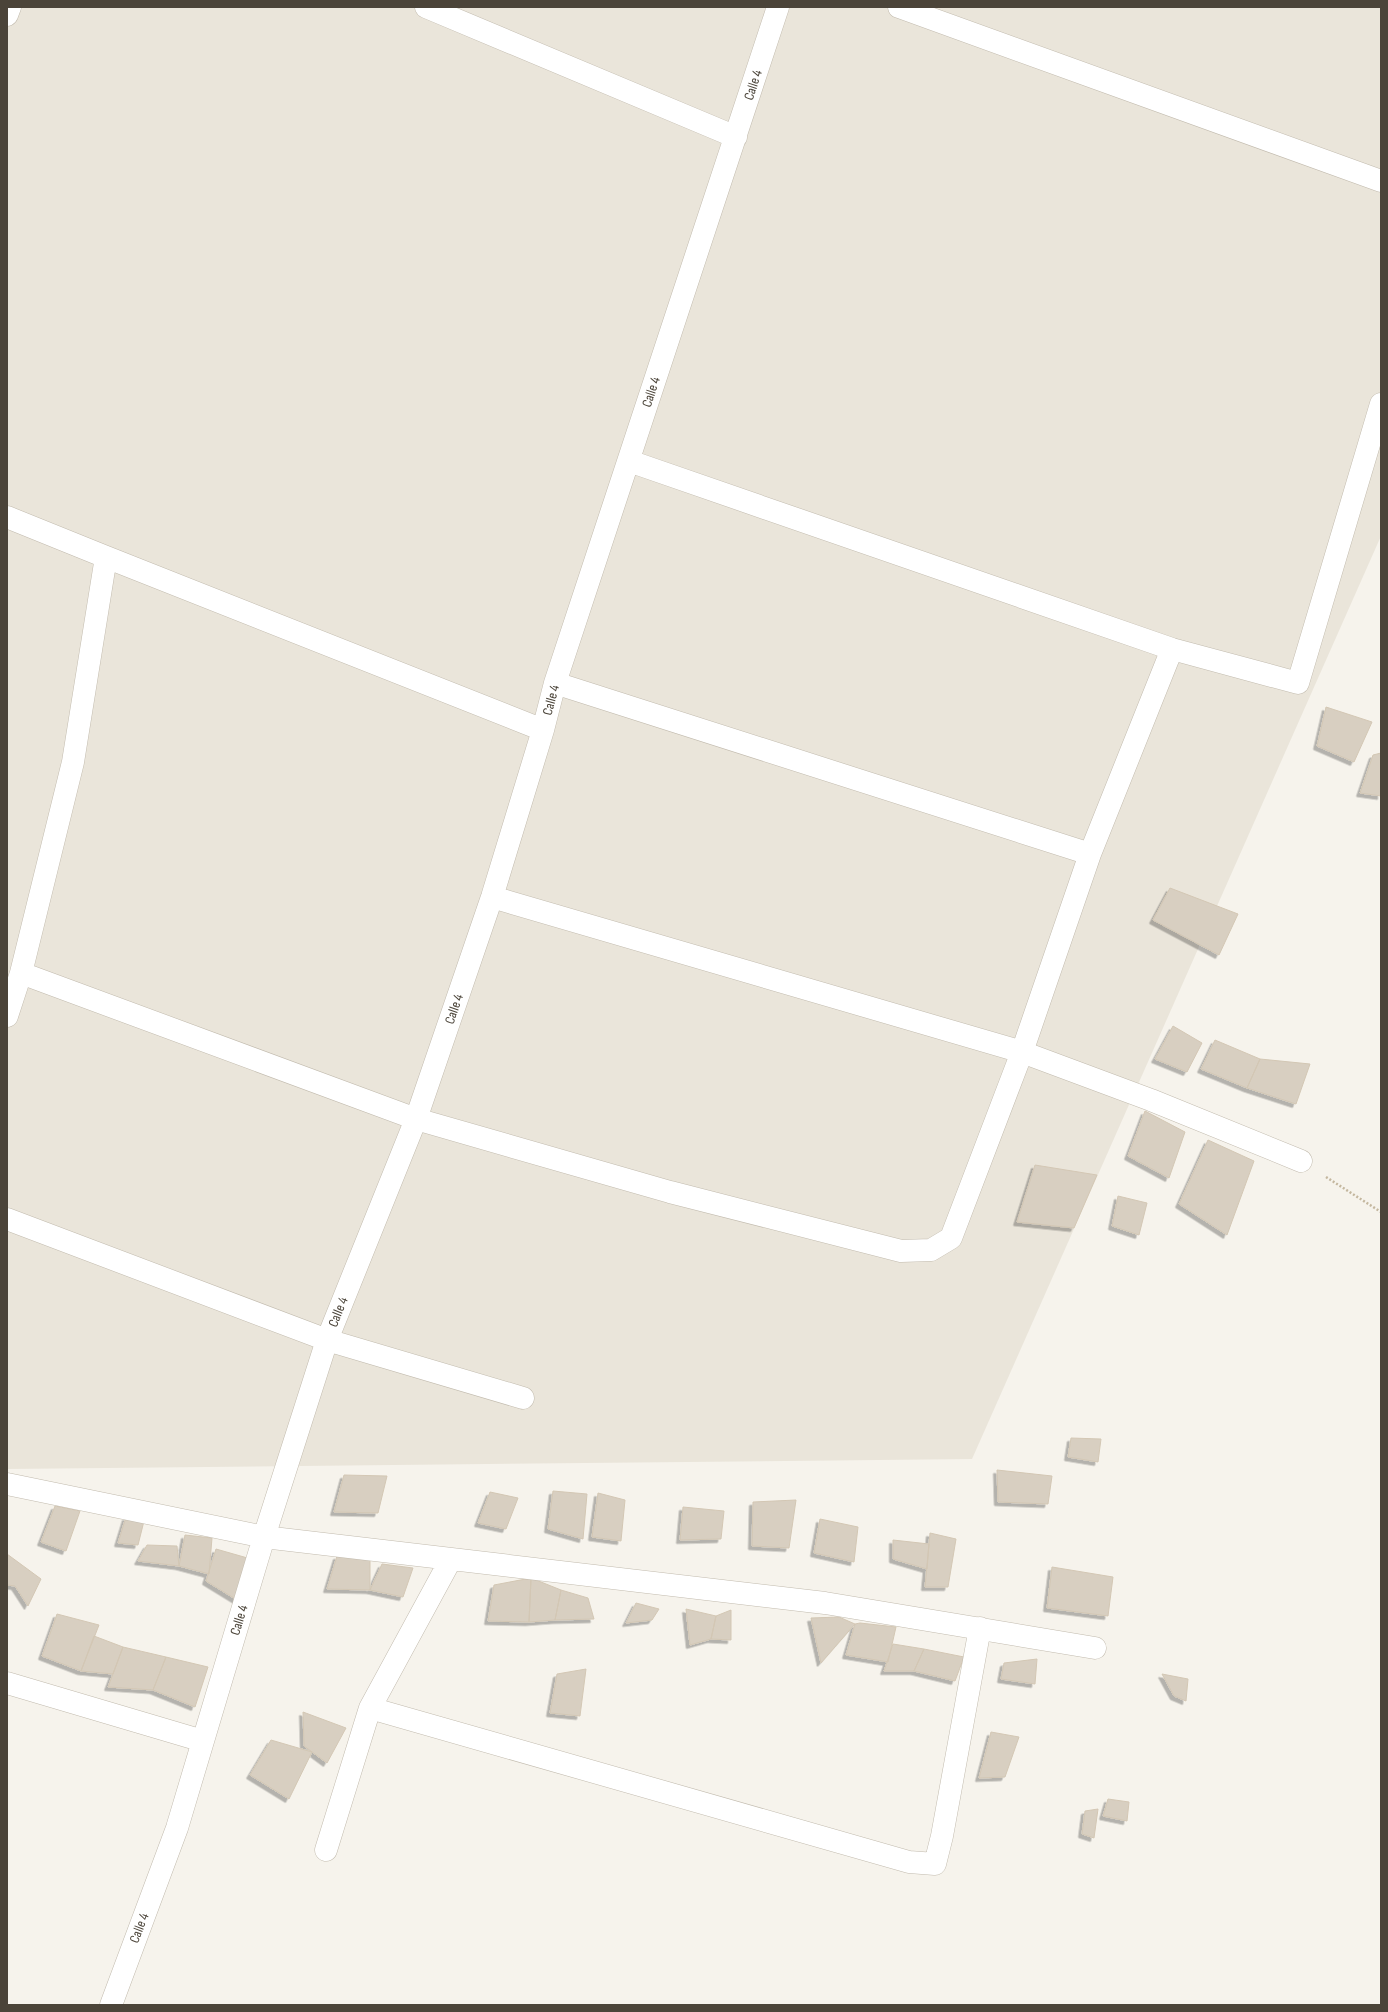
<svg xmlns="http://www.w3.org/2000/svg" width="1388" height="2012" viewBox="0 0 1388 2012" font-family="'Sofia Sans Condensed',sans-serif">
	<defs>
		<filter id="shadow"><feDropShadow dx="-3.5" dy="3.5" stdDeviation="0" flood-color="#0004"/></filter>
	</defs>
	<rect width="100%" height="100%" fill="#f6f3ec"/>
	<!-- residential -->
	<path fill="#eae5da" d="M7,7h1374v529l-409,923 -965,10z"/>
	<!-- building -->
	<path fill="#d8cfc1" stroke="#d3c7b4" filter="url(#shadow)" d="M1326,707l46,15 -18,40 -37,-16z
		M1381,753v43l-21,-3 13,-38z
		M1170,888l68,26 -19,41 -66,-35z
		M1173,1026l29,17 -15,29 -32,-13z
		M1215,1040l45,19 -13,29 -46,-19z
		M1260,1059l50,5 -14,40 -49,-16z
		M1145,1111l40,21 -16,46 -41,-22z
		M1208,1140l46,21 -27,74 -48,-31z
		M1035,1165l62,10 -23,53 -57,-6z
		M1118,1196l29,7 -8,32 -27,-9z
		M1071,1438l30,1 -3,23 -30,-5z
		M997,1470l55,6 -4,28 -50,-2z
		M344,1475l43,1 -9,37 -44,-1z
		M553,1491l34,3 -4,45 -35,-10z
		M490,1492l28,6 -12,31 -28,-6z
		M598,1493l27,7 -4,41 -29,-4z
		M796,1500l-7,48 -37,-2 1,-44z
		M55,1506l25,5 -14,40 -25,-9z
		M683,1507l41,4 -3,28 -41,1z
		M126,1517l18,4 -6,24 -20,-2z
		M820,1519l38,8 -4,35 -40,-9z
		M930,1533l26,6 -8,48h-23z
		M185,1535l27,3 -3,36 -30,-8z
		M893,1540l36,4 -2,25 -34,-10z
		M147,1545l30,1 2,20 -41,-5z
		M216,1549l35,10 -14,41 -31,-19z
		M7,1554l34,25 -13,27 -13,-20 -8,-1z
		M337,1556l33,1v33l-43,-1z
		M382,1564l31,4 -10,29 -33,-7z
		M1052,1567l61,10 -5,39 -61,-8z
		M531,1578l30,12 -6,30 -26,2z
		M531,1578l-2,44 -41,-1 6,-36z
		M561,1590l27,8 6,21 -39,1z
		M636,1603l23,6 -7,11 -26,3z
		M686,1609l30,7 -5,23 -21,6z
		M731,1610v30l-20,-1 5,-23z
		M57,1614l42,11 -18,46 -39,-15z
		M839,1617l16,7 -34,39 -10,-45z
		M860,1623l36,4 -8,35 -42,-7 9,-31z
		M94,1636l29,11 -10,27 -32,-3z
		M893,1644l31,5 -10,22h-30z
		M123,1647l43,10 -13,33 -45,-3z
		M924,1649l40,8 -9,24 -41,-10z
		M166,1657l42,10 -13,40 -42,-17z
		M1037,1659l-2,25 -34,-5 3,-16z
		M586,1669l-6,47 -30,-3 7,-39z
		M1162,1674l26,5 -2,22 -12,-5z
		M303,1712l43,16 -19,35 -23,-17z
		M991,1732l28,5 -14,40 -26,1z
		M271,1740l41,12 -23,47 -39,-24z
		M1108,1799l21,3 -2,19 -24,-5z
		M1098,1809l-4,29 -12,-4 3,-23z"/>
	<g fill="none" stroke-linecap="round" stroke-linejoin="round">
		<defs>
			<path id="minor" d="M426,7l310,130
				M899,7l482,174
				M7,15l3,-8
				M629,461l543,188 126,34 83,-279
				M7,517l99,40 437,173
				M555,683l535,171
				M492,897l530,155 129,48 150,61
				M21,973l395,146 254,73 231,59 30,-1 20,-12 71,-186 68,-198 82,-205
				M7,1016l14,-43 52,-211 33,-205
				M7,1219l320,121 196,58
				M7,1484l257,53 561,66 270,45
				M7,1683l196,58
				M370,1708l539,154 26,2 7,-28 38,-208
				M326,1850l44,-142 81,-149
				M111,2005l66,-177 87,-291 63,-197 89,-221 76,-222 51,-167 12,-47 223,-676"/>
		</defs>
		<!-- minor casing -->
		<use href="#minor" stroke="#c2bbae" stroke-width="23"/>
		<!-- path -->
		<path stroke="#c4b79f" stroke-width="2.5" stroke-dasharray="2 2" stroke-linecap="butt" d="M1326,1177l55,35"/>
		<!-- minor -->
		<use href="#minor" stroke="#fff" stroke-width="22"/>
	</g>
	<g text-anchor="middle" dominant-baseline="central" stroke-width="3" stroke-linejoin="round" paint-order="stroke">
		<!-- street labels -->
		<g font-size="14" fill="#4b4439" stroke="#fff">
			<text transform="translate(753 85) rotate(-72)">Calle 4</text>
			<text transform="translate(651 392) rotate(-72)">Calle 4</text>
			<text transform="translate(551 700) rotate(-75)">Calle 4</text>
			<text transform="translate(454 1009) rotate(-71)">Calle 4</text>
			<text transform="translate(338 1312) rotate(-68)">Calle 4</text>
			<text transform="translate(239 1620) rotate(-73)">Calle 4</text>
			<text transform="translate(139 1928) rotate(-69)">Calle 4</text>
		</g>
	</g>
	<!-- border -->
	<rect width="1388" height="2012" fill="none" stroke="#4b4439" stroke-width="16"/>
</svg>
